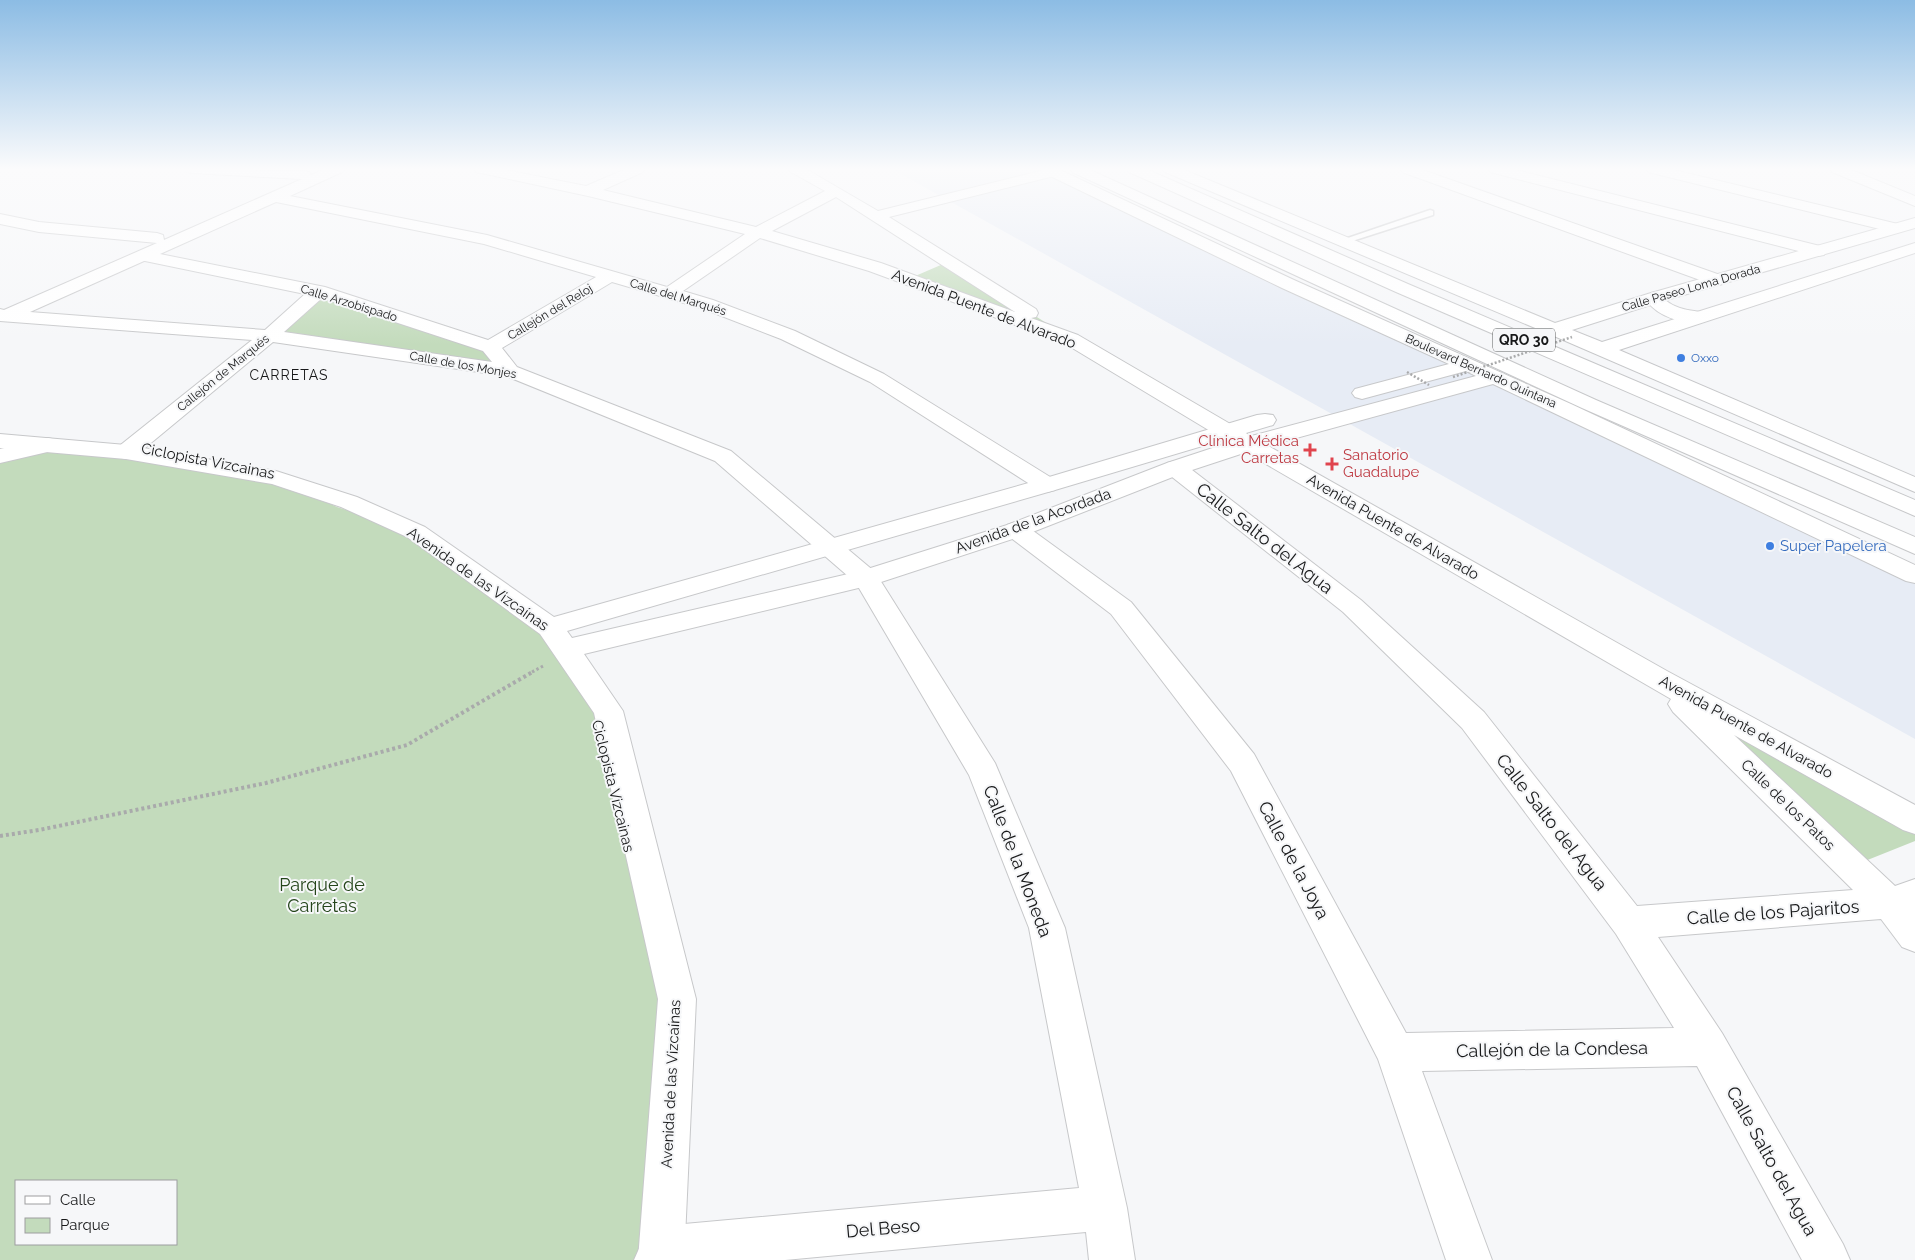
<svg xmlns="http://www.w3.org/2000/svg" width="1915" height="1260" viewBox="0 0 1915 1260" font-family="Raleway,sans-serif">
	<rect width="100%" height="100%" fill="#f6f7f9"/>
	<!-- built -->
	<path fill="#e7ecf5" d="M892,169h155l241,115 627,291v164z"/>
	<!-- green -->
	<path fill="#c3dbbc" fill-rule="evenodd" d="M950,261l121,78 -165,-59z
		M319,291l171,56 20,24 -241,-35z
		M48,445l228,33 61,29 79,25 134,95 58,84 69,288 -16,261h-661v-804zM16,1181h160v63h-160z
		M1733,733l182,97v11l-50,20z"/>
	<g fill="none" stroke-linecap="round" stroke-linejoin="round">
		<defs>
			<path id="lane" d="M1430,210l3,1v4l-87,28h-6l-1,-2z"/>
			<path id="street" d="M185,169l119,2 5,1 2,3 14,-6h19l-2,3 -52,24 197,39 180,52 78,-53 -157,-38 -107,-23 -5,-1 -2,-3h27l85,17 40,-17h19l-2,3 -40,18 153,37 69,-36 -34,-19 -2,-3h17l72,42 170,-42h10l2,3 -2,3 -169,42 147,92 2,4 -2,4 -5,1 47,17 178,104 411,232 248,134v29l-12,-4 -169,-95 161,151 20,-7v73l-13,-5 -21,-28 -223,18 64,96 121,211 7,16h-48l-105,-194 -275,5 70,189h-46l-68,-201 -147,-288 -120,-157 -104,-79 -3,-5 3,-5 9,-3 9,3 106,77 123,152 152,279 268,-5 -58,-94 -154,-206 -119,-116 -176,-139 -3,-5 3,-5 8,-2 8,2 178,137 123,112 153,194 216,-16 -180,-178 -5,-8 3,-5 -431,-250 -176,-106 -195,-72 -109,-33 -77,53 30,9 82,31 89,43 171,106 4,5 -4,5 -8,2 -8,-2 -169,-108 -89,-43 -80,-31 -89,-26 -110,66 15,19 214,84 144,121 120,191 70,165 62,280 8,52h-46l-3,-28 -301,28h-151l12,-27 16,-7 417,-38 -50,-260 -60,-153 -113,-192 -141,-122 -209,-85 -233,-34 -139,115 -8,2 -8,-2 -3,-5 3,-5 134,-107 -252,-19v-12l4,1 153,-67 -118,-11 -39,-8v-10l39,8 118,11 6,2 1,5 138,-61 -110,-6 -5,-1zM836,197l179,115 -134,-49 -109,-32zM276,202l208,42 112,33 -108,63 -163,-53 -165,-33zM144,261h1l160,33 -40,36 -235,-18zM322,298l161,53 9,11 -208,-30z
				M1400,169h20l303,107 3,4 -3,4 -6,1 -6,-1 -309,-112z
				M1488,169h24l312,78 2,4 -2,4 -6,1 -328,-84z
				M1646,169h24l232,56 2,3 -2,3 -6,2 -248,-61z
				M1657,292l6,1 3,4 -1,3c12,10 26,10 40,13l2,4 -2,4c-19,5 -47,-4 -58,-20l4,-8z
				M48,438l8,2 3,5 -3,5 -56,13v-14z"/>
			<path id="secondary" d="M1040,169h18l236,111 277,124 344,161v18l-9,-2 -413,-197 -237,65 -73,24 -158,62 -150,49 -291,70 39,57 73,288 -12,261h-46l20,-261 -64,-286 -54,-79 -133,-97 -66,-30 -69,-23 -146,-25 -126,-11v-14l126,11 150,26 81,26 68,30 129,90 485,-137 218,-65 8,-1 8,1 3,5 -3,5 -218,65 -488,141 5,7 289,-67 146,-46 160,-62 73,-24 236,-63 -10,-5 -104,28 -7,-2 -3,-4 3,-4 94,-25 -167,-76 -240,-116z
				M1163,169h19l373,154 96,-30 264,-75v10l-252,73 -91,29 30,12 313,-99v10l-296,97 296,127v15l-368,-159 -382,-161z
				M1830,169h19l66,27v10l-83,-34z"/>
			<path id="highway" d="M1070,169h18l508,231 319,137v17l-333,-146 -510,-236z
				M1127,169h19l262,115 507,216v16l-519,-224 -267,-120z"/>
		</defs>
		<!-- lane casing -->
		<use href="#lane" stroke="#c7c8ca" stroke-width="3"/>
		<!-- street casing -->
		<use href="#street" stroke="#c7c8ca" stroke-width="2"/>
		<!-- secondary casing -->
		<use href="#secondary" stroke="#c7c8ca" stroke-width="2"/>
		<!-- highway casing -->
		<use href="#highway" stroke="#c7c8ca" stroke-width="2"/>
		<!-- path-far1 -->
		<path stroke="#a9aaab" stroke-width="3" stroke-dasharray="2.5 2.5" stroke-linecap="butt" d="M532,672l13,-7"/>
		<!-- path -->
		<path stroke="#a9aaab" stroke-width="4" stroke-dasharray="3 3" stroke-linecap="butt" d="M0,836l39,-6 227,-47 141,-38 127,-74"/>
		<!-- lane -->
		<use href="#lane" fill="#fff" fill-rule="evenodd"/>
		<!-- street -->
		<use href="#street" fill="#fff" fill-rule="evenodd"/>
		<!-- secondary -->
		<use href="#secondary" fill="#fff" fill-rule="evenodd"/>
		<!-- highway -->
		<use href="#highway" fill="#fff" fill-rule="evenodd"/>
		<!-- path-bridge -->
		<path stroke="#a9aaab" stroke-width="2.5" stroke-dasharray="2 2" stroke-linecap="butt" d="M1407,372l22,13
			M1453,377l119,-40"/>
	</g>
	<!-- sky -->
	<linearGradient id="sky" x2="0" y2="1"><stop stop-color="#8cbce4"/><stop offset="0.49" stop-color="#fbfbfc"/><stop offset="1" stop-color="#fbfbfc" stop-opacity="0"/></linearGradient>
	<rect width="1915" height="345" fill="url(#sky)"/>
	<!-- markers -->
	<g fill="#3f7fe0" stroke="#f6f7f9" stroke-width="2">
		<circle cx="1681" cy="358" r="5"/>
		<circle cx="1770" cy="546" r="5"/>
	</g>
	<g fill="#e0444e" stroke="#f6f7f9" stroke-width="2">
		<path d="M1307.5 442.5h5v5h5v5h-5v5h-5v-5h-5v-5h5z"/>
		<path d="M1329.5 456.5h5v5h5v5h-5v5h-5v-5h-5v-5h5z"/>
	</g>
	<g text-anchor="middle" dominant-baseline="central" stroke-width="4" stroke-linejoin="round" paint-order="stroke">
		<!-- far-street labels -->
		<g font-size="12" fill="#18191a" stroke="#f6f7f9">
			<text transform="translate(1691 288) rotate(-16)">Calle Paseo Loma Dorada</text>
			<text transform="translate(678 297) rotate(17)">Calle del Marqués</text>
			<text transform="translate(349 303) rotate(17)">Calle Arzobispado</text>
			<text transform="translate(550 312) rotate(-31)">Callejón del Reloj</text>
			<text transform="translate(463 365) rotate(10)">Calle de los Monjes</text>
			<text transform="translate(1481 371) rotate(24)">Boulevard Bernardo Quintana</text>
			<text transform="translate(223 373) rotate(-39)">Callejón de Marqués</text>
		</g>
		<!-- far-shop labels -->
		<g font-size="12" fill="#366cbe" stroke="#f6f7f9" text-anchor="start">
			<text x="1691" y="358">Oxxo</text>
		</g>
		<!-- shield labels -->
		<rect fill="#f6f7f9" stroke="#5b5c5d" stroke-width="1" x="1493" y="328.5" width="62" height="23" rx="4"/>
		<g font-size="14" font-weight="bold" fill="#18191a">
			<text x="1524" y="340">QRO 30</text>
		</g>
		<!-- far-neighbourhood labels -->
		<g font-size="14" letter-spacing="1" fill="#18191a" stroke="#f6f7f9">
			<text x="289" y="375">CARRETAS</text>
		</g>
		<!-- street labels -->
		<g font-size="15" fill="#18191a" stroke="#f6f7f9">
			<text transform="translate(984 309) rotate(21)">Avenida Puente de Alvarado</text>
			<text transform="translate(208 461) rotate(11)">Ciclopista Vizcainas</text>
			<text transform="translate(1033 521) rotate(-20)">Avenida de la Acordada</text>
			<text transform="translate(1393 527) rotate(30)">Avenida Puente de Alvarado</text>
			<text transform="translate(478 579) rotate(35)">Avenida de las Vizcaínas</text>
			<text transform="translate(1746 727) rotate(29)">Avenida Puente de Alvarado</text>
			<text transform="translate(613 786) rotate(76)">Ciclopista Vizcainas</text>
			<text transform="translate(1788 805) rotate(44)">Calle de los Patos</text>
			<text transform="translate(671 1084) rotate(-87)">Avenida de las Vizcaínas</text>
		</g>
		<!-- health labels -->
		<g font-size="15" fill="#be3a42" stroke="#f6f7f9" text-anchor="end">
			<text x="1299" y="441">Clínica Médica<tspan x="1299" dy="17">Carretas</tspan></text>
			<text x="1343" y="455" text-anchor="start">Sanatorio<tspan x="1343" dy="17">Guadalupe</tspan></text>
		</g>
		<!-- shop labels -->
		<g font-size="15" fill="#366cbe" stroke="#f6f7f9" text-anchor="start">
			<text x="1780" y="546">Super Papelera</text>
		</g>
		<!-- near-street labels -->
		<g font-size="18" fill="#18191a" stroke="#f6f7f9">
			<text transform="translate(1265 538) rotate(38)">Calle Salto del Agua</text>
			<text transform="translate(1552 822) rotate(52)">Calle Salto del Agua</text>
			<text transform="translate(1294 860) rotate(62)">Calle de la Joya</text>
			<text transform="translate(1018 861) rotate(69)">Calle de la Moneda</text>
			<text transform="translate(1773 912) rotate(-4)">Calle de los Pajaritos</text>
			<text transform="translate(1552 1049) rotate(-1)">Callejón de la Condesa</text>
			<text transform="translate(1772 1161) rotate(61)">Calle Salto del Agua</text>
			<text transform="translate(883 1228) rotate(-5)">Del Beso</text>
		</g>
		<!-- near-park labels -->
		<g font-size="18" fill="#24451a" stroke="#f6f7f9">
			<text x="322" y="884">Parque de<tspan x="322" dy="21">Carretas</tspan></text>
		</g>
	</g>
	<!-- legend -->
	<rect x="15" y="1180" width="162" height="65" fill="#f6f7f9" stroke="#9d9ea0"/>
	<rect x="25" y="1196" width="25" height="8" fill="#ffffff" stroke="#9d9ea0"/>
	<text x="60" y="1205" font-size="15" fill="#18191a">Calle</text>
	<rect x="25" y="1218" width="25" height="15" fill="#c3dbbc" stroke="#9d9ea0"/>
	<text x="60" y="1230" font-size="15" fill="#18191a">Parque</text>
</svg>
